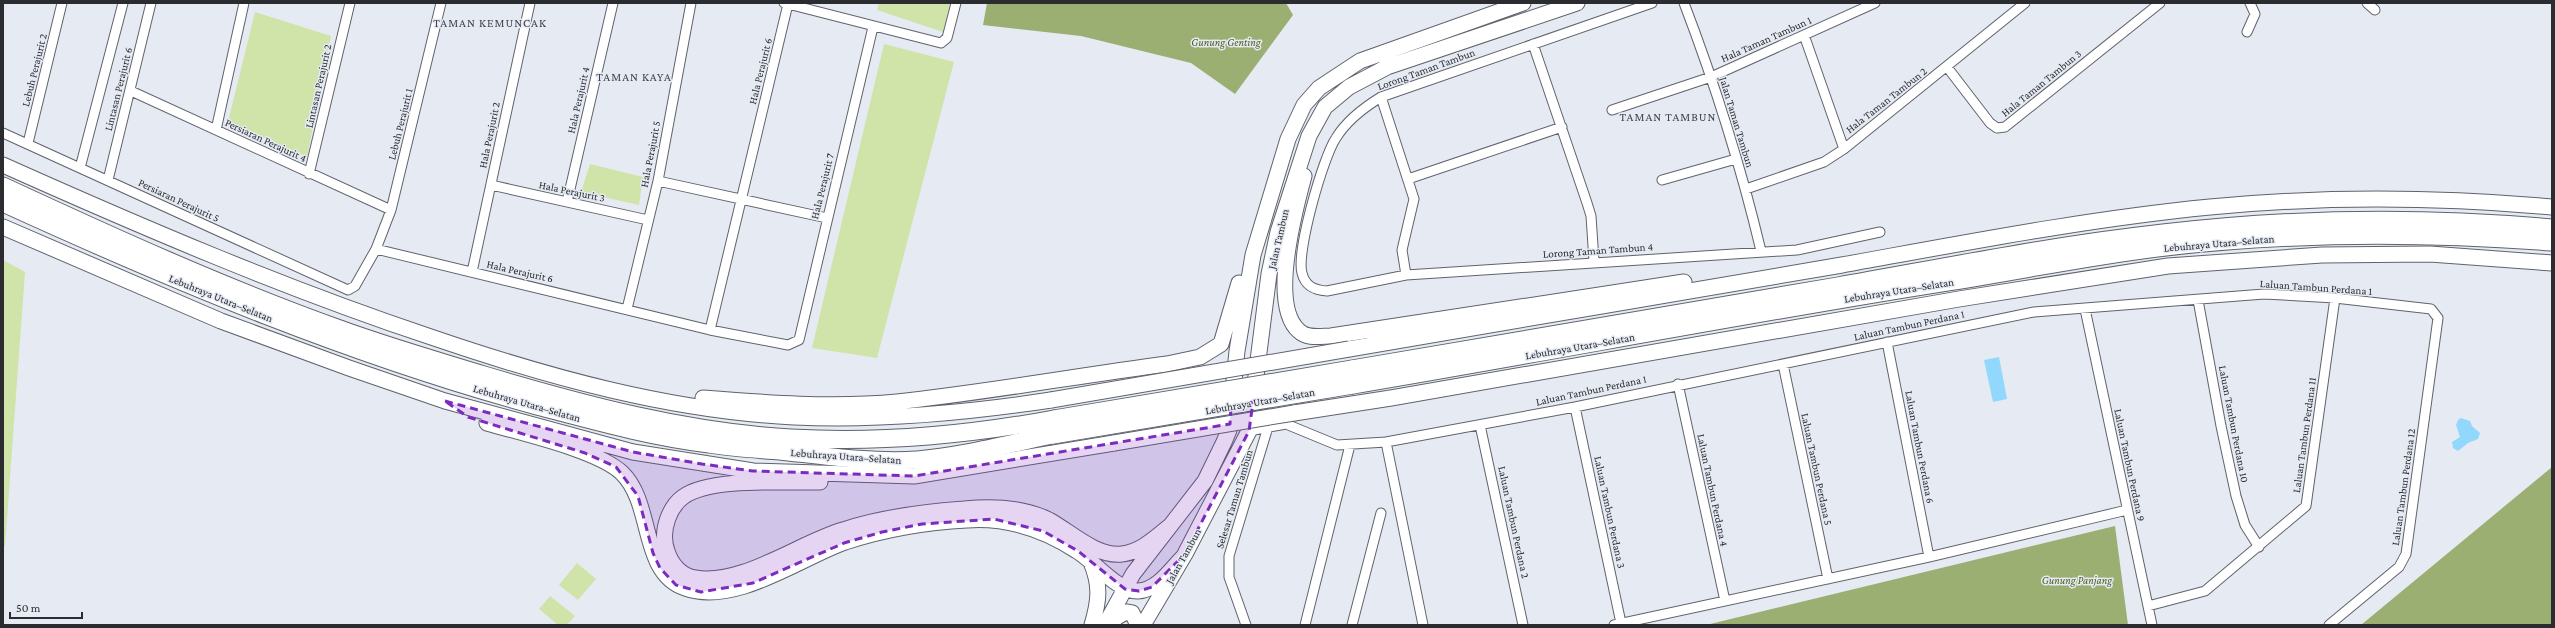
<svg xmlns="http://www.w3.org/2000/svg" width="2555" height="628" viewBox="0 0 2555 628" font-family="'Crimson Pro',serif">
	<rect width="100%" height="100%" fill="#e5eaf3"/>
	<!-- green -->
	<path fill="#d0e4a9" d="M879,3h71l-7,29 -66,-22z
		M255,12l76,24 -24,121 -79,-35z
		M884,44l70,18 -77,296 -65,-10z
		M590,164l53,13 -4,28 -58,-13z
		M3,260l22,12 -20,274 -2,2z
		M577,563l19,16 -18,21 -19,-15z
		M550,596l25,20 -8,9h-9l-19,-16z"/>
	<!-- forest -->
	<path fill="#9caf72" d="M987,3h299l7,12 -58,79 -44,-31 -110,-27 -98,-11z
		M2552,467v158h-191z
		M2115,526l13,99h-422z"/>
	<!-- water -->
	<path fill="#91d8fc" d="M1999,357l8,42 -14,3 -9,-42z
		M2461,418l9,3 2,5 8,7 -2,6 -10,4 -10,8 -5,-3 -1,-6 8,-5 -4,-12 2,-5z"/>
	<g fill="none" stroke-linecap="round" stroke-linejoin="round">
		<defs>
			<path id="street" d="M784,3l157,40 6,-5 9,-35
				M1652,3l-271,94c-18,11 -34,23 -45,41 -13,19 -40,114 -34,135 3,13 12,17 25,18l79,-16 391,-25 83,-18
				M1684,3c31,81 57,164 77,248
				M2367,3l8,7
				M2247,32l8,-18 -5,-11
				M1804,35l40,114
				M1533,44l54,159 4,13 3,45
				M1947,67l43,56 7,5 8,-1 155,-124
				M131,91l260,119
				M1381,97l33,102 -12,51 4,25
				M1612,110l99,-33 164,-74
				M216,130l28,-127
				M3,133l345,157 7,-4 21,-37 334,81 78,15 11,-5 74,-313
				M28,143l34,-140
				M80,168l43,-165
				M309,174l41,-171
				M1408,179l154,-52
				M108,180l43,-177
				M1662,180l74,-21
				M658,181l169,37
				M491,185l157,35
				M1746,189l78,-27 20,-13 181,-146
				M567,202l46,-199
				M376,249l15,-39 50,-207
				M472,272l58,-269
				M2198,300l23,126 15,70 9,29 14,22
				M627,309l31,-128 33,-178
				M2085,309l67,316
				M710,330l78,-326
				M1887,342l42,215
				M1783,364l45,215
				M1678,384l47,217
				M1575,407l46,216
				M1480,425l43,200
				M1249,431l37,-7 51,21 49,-3 189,-35 459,-95 230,-18 71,4 96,11 7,9 -32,236 -7,13 -70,58
				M1386,442l37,183
				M2148,606l57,-15 101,-85 29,-208
				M1246,625l-17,-48v-21l39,-129
				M1305,625l45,-180
				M1352,625l29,-112
				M1614,625l315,-68 198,-47"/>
			<path id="primary" d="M3,165c141,63 281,123 428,172 117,40 239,74 363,80 86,4 172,-4 257,-17
				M1304,176c-9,33 -35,129 -5,155 8,8 22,5 32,5l353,-54
				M3,227l218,94 128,47 96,33 188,51 120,19 161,5 200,-33
				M1349,349c164,-28 329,-56 493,-84 122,-22 245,-46 368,-58 114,-11 229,-10 342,0
				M703,398c64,5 129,10 194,4 90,-10 180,-26 270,-38l33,-7 21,-13 18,-61
				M1294,413l97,-15 568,-99 209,-33 154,-11 108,-1 122,9
				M487,423c34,10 111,27 135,50 32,31 18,100 63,115 50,18 115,-30 160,-46 40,-13 81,-20 122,-22 41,-3 76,9 110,31 17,10 41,41 61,40 20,-1 33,-22 45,-34
				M820,482c-34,1 -110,-5 -137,15 -7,5 -12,13 -15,21 -4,11 -5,22 -1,33 4,13 14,25 28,27 47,8 104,-35 148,-48 39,-13 80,-18 121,-21 29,-3 59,-2 85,11 22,12 47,37 73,34 19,-2 34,-17 48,-28
				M1091,562c10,24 8,39 1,63
				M1105,625l28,-51 72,-93 19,-39 5,-12 8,-79 16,-96 35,-116 16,-34 15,-17 41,-27 163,-58
				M1109,625l8,-8 9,-5 6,1 6,12
				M1143,625l42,-71 64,-123 20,-157 9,-42 31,-96 16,-29 24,-20 38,-20 190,-64"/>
			<path id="highway" d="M3,186c110,51 220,101 334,142 49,18 98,32 147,47 101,30 202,57 307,63 87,5 177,-3 263,-19
				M3,203c173,79 350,153 534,203 57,15 114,31 172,38 24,4 47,5 71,7 45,5 92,12 137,9 46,-4 91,-16 136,-25
				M1352,369c162,-27 324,-55 486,-83 108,-19 216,-41 325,-53 129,-15 260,-17 389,-5
				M1353,385c196,-33 392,-71 588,-102 72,-11 144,-26 216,-35 133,-16 262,-16 395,-6"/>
		</defs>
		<!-- street casing -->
		<use href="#street" stroke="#5f636c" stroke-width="11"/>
		<!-- primary casing -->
		<use href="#primary" stroke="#5f636c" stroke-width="17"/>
		<!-- highway casing -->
		<use href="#highway" stroke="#5f636c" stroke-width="19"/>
		<!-- street -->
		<use href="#street" stroke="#fff" stroke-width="9"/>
		<!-- primary -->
		<use href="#primary" stroke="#fff" stroke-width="15"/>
		<!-- highway -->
		<use href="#highway" stroke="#fff" stroke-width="17"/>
		<defs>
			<path id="primary-bridge" d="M1051,400l298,-51
				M1114,443l180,-30"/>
			<path id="highway-bridge" d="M1054,419l298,-50
				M1053,435l300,-50"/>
		</defs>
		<!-- primary-bridge casing -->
		<use href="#primary-bridge" stroke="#5f636c" stroke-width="17" stroke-linecap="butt"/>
		<!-- highway-bridge casing -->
		<use href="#highway-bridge" stroke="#5f636c" stroke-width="19" stroke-linecap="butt"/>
		<!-- primary-bridge -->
		<use href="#primary-bridge" stroke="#fff" stroke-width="15"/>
		<!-- highway-bridge -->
		<use href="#highway-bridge" stroke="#fff" stroke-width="17"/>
	</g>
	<!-- marked area -->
	<path fill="#7b2cbf" fill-opacity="0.2" stroke="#7b2cbf" stroke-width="3" stroke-dasharray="8 5" stroke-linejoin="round" d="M445,401l188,51 69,12 51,7 161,5 316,-52 1,-18 22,-4 -4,29 -64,123 -33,33 -13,4 -14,-2 -47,-38 -35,-20 -49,-12 -72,5 -40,8 -38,11 -91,40 -52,9 -25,-7 -16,-17 -7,-15 -15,-57 -22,-29 -31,-14 -117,-36z"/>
	<g text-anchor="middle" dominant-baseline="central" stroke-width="3" stroke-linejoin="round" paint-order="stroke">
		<!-- street labels -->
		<g font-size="11" fill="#2b2c30" stroke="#e5eaf3">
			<text transform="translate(1766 39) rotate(-24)">Hala Taman Tambun 1</text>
			<text transform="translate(1426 69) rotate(-20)">Lorong Taman Tambun</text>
			<text transform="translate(34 70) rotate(-76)">Lebuh Perajurit 2</text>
			<text transform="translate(760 71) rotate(-76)">Hala Perajurit 6</text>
			<text transform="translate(2041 83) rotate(-39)">Hala Taman Tambun 3</text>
			<text transform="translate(318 86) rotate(-77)">Lintasan Perajurit 2</text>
			<text transform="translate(118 89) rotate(-76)">Lintasan Perajurit 6</text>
			<text transform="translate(578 100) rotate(-77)">Hala Perajurit 4</text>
			<text transform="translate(1886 100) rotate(-38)">Hala Taman Tambun 2</text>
			<text transform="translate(1737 122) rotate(73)">Jalan Taman Tambun</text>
			<text transform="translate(400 124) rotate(-76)">Lebuh Perajurit 1</text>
			<text transform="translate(489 135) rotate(-78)">Hala Perajurit 2</text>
			<text transform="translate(266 140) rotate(25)">Persiaran Perajurit 4</text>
			<text transform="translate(650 154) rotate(-79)">Hala Perajurit 5</text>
			<text transform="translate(822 186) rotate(-76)">Hala Perajurit 7</text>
			<text transform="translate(572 191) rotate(12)">Hala Perajurit 3</text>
			<text transform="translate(179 200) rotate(25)">Persiaran Perajurit 5</text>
			<text transform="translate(1278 239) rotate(-77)">Jalan Tambun</text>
			<text transform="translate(2219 243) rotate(-5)">Lebuhraya Utara–Selatan</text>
			<text transform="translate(1598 250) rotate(-4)">Lorong Taman Tambun 4</text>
			<text transform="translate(520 271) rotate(13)">Hala Perajurit 6</text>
			<text transform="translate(2316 287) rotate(4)">Laluan Tambun Perdana 1</text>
			<text transform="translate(1899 290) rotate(-9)">Lebuhraya Utara–Selatan</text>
			<text transform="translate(221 298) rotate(22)">Lebuhraya Utara–Selatan</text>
			<text transform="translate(1909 325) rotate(-12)">Laluan Tambun Perdana 1</text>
			<text transform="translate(1580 346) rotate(-10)">Lebuhraya Utara–Selatan</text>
			<text transform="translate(1591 390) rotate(-12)">Laluan Tambun Perdana 1</text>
			<text transform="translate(1260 401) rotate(-10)">Lebuhraya Utara–Selatan</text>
			<text transform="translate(527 403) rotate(16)">Lebuhraya Utara–Selatan</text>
			<text transform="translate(2234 424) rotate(79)">Laluan Tambun Perdana 10</text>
			<text transform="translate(2304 435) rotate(-82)">Laluan Tambun Perdana 11</text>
			<text transform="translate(1920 447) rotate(79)">Laluan Tambun Perdana 6</text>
			<text transform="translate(846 456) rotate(4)">Lebuhraya Utara–Selatan</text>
			<text transform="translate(2130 465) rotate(78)">Laluan Tambun Perdana 9</text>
			<text transform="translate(1817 469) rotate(78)">Laluan Tambun Perdana 5</text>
			<text transform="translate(2403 487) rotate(-82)">Laluan Tambun Perdana 12</text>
			<text transform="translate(1713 490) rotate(78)">Laluan Tambun Perdana 4</text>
			<text transform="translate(1234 499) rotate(-73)">Selesar Taman Tambun</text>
			<text transform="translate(1610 512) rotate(78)">Laluan Tambun Perdana 3</text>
			<text transform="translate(1514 522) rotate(78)">Laluan Tambun Perdana 2</text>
			<text transform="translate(1183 556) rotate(-61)">Jalan Tambun</text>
		</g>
		<!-- park labels -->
		<g font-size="11" font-style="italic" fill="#4d5f1d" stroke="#e5eaf3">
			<text x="1226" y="42">Gunung Genting</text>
			<text x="2077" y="580">Gunung Panjang</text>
		</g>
		<!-- neighbourhood labels -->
		<g font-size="12" letter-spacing="1" fill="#40434b" stroke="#e5eaf3">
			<text x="490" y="23">TAMAN KEMUNCAK</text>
			<text x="634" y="77">TAMAN KAYA</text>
			<text x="1668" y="117">TAMAN TAMBUN</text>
		</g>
	</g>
	<!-- border -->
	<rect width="2555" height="628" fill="none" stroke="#2b2c30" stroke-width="8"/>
	<!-- scale -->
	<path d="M10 612v6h72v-6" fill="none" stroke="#2b2c30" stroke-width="2"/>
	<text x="16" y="612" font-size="12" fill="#2b2c30" stroke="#e5eaf3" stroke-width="3" paint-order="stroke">50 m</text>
</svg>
